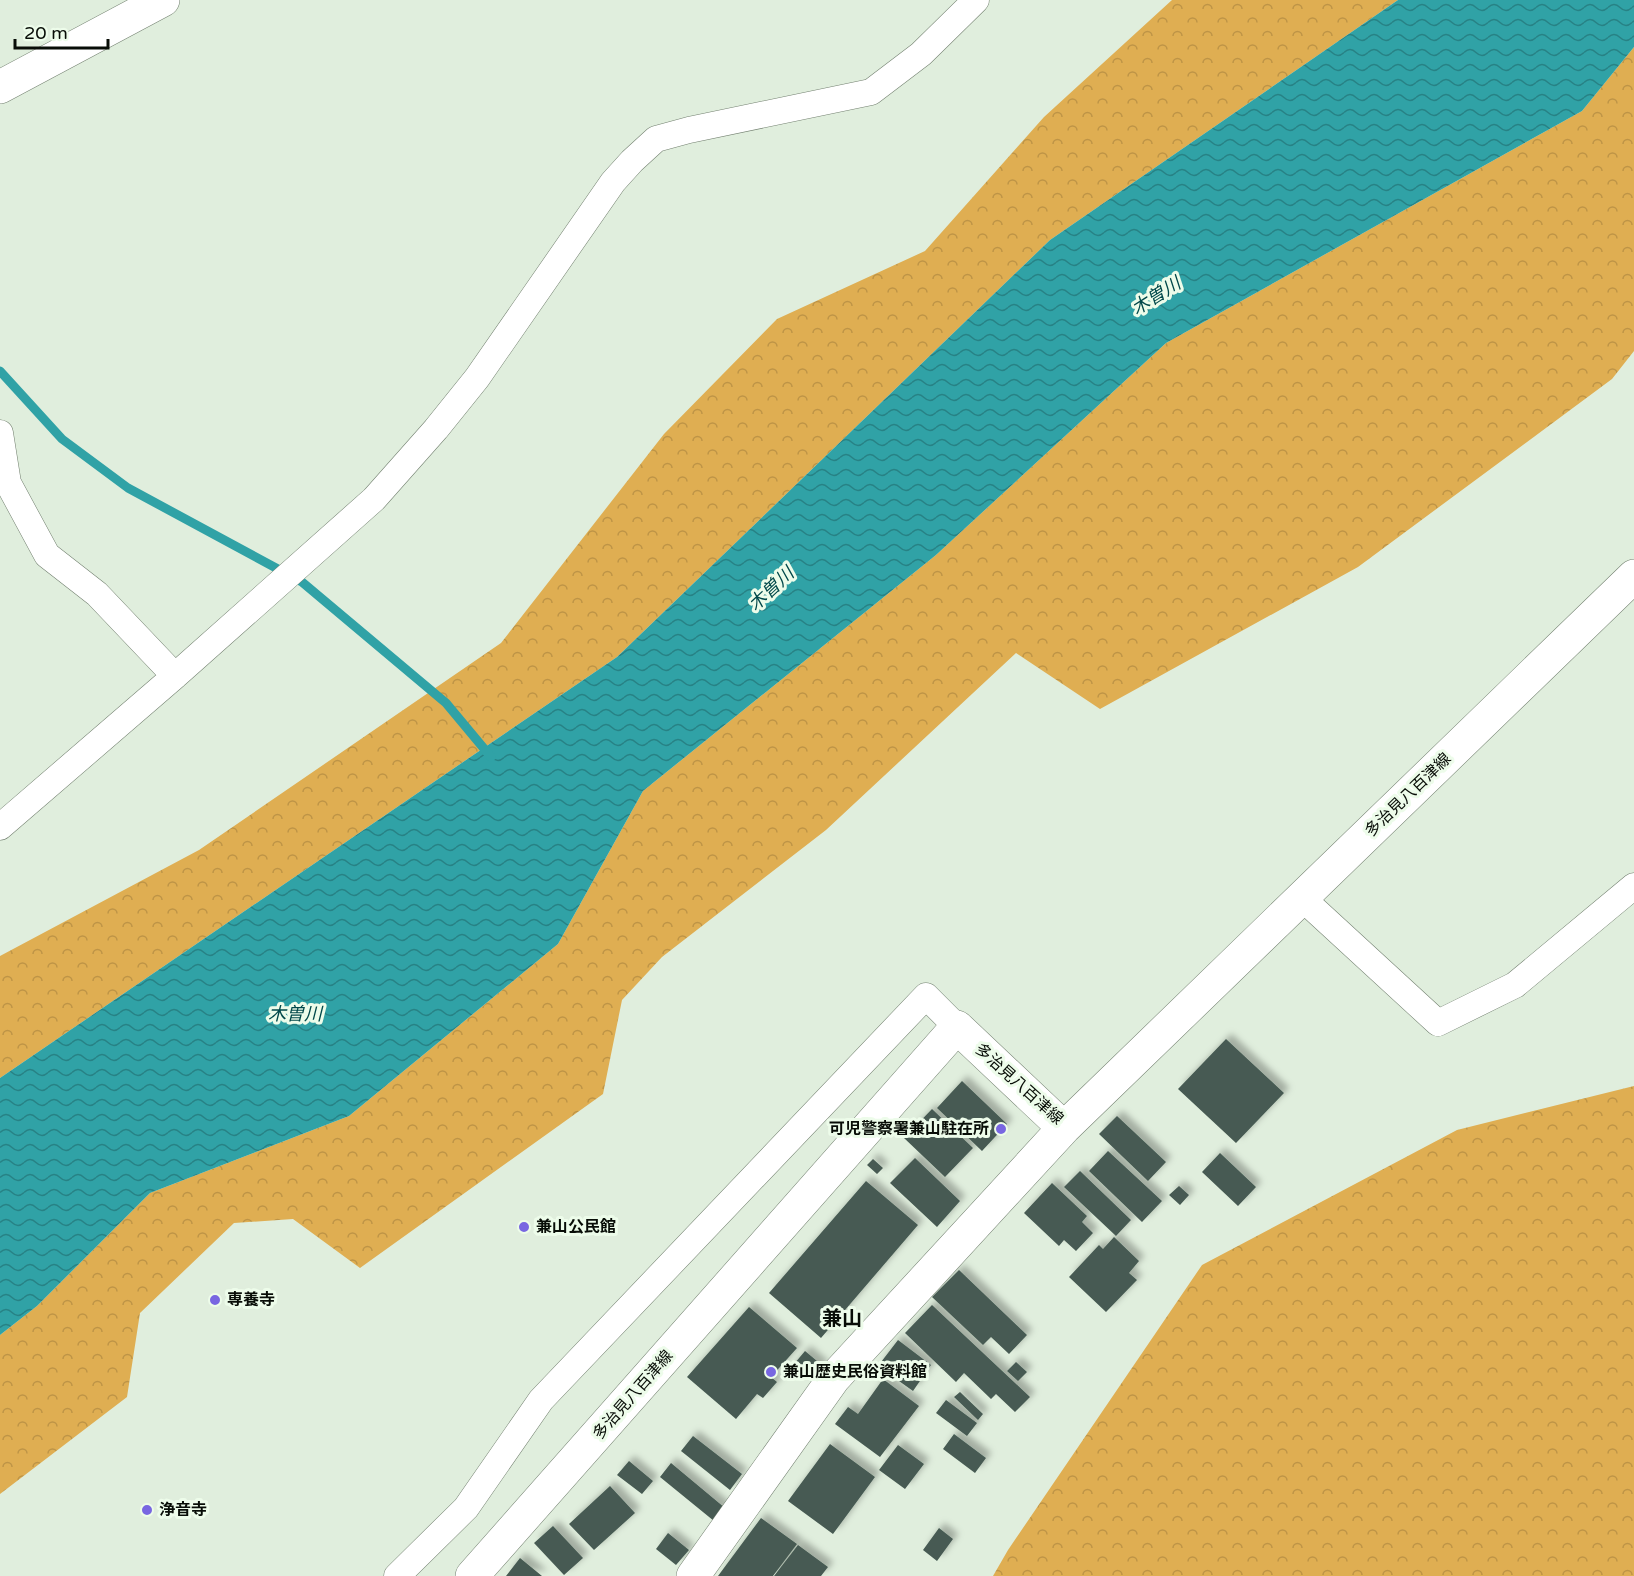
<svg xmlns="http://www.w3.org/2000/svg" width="1634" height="1576" viewBox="0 0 1634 1576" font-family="'Varela Round','Noto Sans JP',sans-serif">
	<defs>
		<pattern id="forest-crowns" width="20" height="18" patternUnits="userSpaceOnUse" patternTransform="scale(1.5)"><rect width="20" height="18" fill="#dfae52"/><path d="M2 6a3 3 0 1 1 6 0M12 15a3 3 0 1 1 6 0" fill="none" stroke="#be9446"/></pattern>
		<pattern id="water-waves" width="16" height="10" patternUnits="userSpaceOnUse" patternTransform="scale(1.5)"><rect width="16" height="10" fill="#30a2a6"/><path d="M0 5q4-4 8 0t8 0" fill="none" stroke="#278285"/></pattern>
		<filter id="shadow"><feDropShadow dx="5.5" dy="-5.5" stdDeviation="3" flood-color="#0004"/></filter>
	</defs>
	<rect width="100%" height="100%" fill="#e0eedd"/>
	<!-- forest -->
	<path fill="url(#forest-crowns)" d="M1172,0h226l-348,240 -433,417 -617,421v-122l199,-106 302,-207 163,-209 113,-115 148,-68 119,-134z
		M1634,47v304l-22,28 -254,188 -258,142 -84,-56 -190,177 -164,127 -40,43 -19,94 -243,174 -67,-49 -59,4 -94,90 -13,84 -127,97v-159l37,-29 113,-113 199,-77 209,-172 85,-153 293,-236 230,-212 416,-232z
		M1634,1086v490h-641l15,-26 194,-285 255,-135z"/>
	<!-- water -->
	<path fill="url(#water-waves)" d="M1398,0h236v47l-52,64 -416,232 -230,212 -293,236 -85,153 -209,172 -199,77 -113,113 -37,29v-257l617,-421 433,-417z"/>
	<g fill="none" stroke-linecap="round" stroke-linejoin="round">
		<!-- stream -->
		<path stroke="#30a2a6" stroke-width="9" d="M0,371l62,68 66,49 174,94 144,121 45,54"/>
	</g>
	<!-- building -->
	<path fill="#465a52" filter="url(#shadow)" d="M1226,1039l58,54 -48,50 -58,-54z
		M962,1081l45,43 -25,27 -45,-43z
		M932,1109l41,39 -28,29 -41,-39z
		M1117,1116l49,46 -18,19 -49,-47z
		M1108,1151l54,50 -20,21 -53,-51z
		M1220,1153l36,34 -18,19 -36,-34z
		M915,1158l45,43 -23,26 -47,-44z
		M873,1159l10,9 -6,6 -10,-9z
		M1080,1171l51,49 -15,16 -52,-49z
		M866,1181l52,44 -97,113 -52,-45z
		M1052,1183l35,33 -5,6 11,11 -17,18 -12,-11 -5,6 -35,-33z
		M1179,1186l10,9 -9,10 -11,-10z
		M1114,1237l25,24 -10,12 8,7 -31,32 -37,-35 30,-32 4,4z
		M959,1270l68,65 -18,19 -18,-17 -8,8 -51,-48z
		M932,1305l98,92 -15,15 -19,-18 -5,5 -27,-26 -8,9 -51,-49z
		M749,1307l48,41 -26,29 6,5 -14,16 -6,-4 -21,25 -49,-42z
		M898,1340l33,25 -18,26 -35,-25z
		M805,1351l18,15 -10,11 -8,-6 -6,7 -10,-8z
		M1016,1362l11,10 -9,9 -11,-10z
		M883,1379l36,27 -39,51 -45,-33 13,-17 10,7z
		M960,1392l23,22 -5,6 -24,-23z
		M946,1400l31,23 -10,13 -31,-23z
		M954,1434l32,24 -11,15 -32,-24z
		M693,1436l49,38 -12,16 -49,-39z
		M830,1444l45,33 -42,57 -45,-33z
		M898,1445l26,19 -19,25 -26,-19z
		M629,1461l24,20 -11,13 -25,-19z
		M671,1463l54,45 -11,13 -54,-44z
		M610,1486l25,27 -41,37 -25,-26z
		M761,1518l36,26 -24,32h-55z
		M553,1526l30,32 -19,17 -30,-32z
		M939,1528l14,11 -16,22 -14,-11z
		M668,1533l21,17 -13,15 -20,-16z
		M798,1545l30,22 -7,9h-47z
		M520,1558l22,18h-36z"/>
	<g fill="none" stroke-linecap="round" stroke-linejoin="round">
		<defs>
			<path id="street" d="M0,433l8,50 39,72 50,39 78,82
				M0,827l175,-151 199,-177 62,-70 41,-51 136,-196 19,-21 24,-22 33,-9 182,-38 50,-38 55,-54
				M1302,898l136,125 77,-38 119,-99
				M397,1576l69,-68 75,-108 385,-404 31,31"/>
			<path id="secondary" d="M0,87l163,-87
				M472,1576l485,-549 107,101 570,-552
				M693,1576l141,-198 230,-250"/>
		</defs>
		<!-- street casing -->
		<use href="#street" stroke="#738070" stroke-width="27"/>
		<!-- secondary casing -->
		<use href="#secondary" stroke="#738070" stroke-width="34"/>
		<!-- street -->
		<use href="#street" stroke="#fff" stroke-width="26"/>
		<!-- secondary -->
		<use href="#secondary" stroke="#fff" stroke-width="33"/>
	</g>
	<!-- markers -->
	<g fill="#7866e1" stroke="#edfcea" stroke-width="2">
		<circle cx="1001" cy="1129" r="6"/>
		<circle cx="524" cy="1227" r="6"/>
		<circle cx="215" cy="1300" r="6"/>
		<circle cx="771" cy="1372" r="6"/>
		<circle cx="147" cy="1510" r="6"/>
	</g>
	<g text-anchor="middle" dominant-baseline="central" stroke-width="6" stroke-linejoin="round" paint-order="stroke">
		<!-- street labels -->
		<g font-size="16" fill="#080d07" stroke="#edfcea">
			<text transform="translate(1408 795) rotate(-44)">多治見八百津線</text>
			<text transform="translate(1019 1084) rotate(42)">多治見八百津線</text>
			<text transform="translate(633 1395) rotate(-49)">多治見八百津線</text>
		</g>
		<!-- poi labels -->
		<g font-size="16" font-weight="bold" fill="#080d07" stroke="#edfcea" text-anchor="start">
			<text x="989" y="1129" text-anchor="end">可児警察署兼山駐在所</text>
			<text x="536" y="1227">兼山公民館</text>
			<text x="227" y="1300">専養寺</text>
			<text x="783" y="1372">兼山歴史民俗資料館</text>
			<text x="159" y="1510">浄音寺</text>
		</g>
		<!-- water labels -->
		<g font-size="18" font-style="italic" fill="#01484a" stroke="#edfcea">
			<text transform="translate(1156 296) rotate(-32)">木曽川</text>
			<text transform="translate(771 589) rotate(-43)">木曽川</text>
			<text x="295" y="1014">木曽川</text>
		</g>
		<!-- quarter labels -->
		<g font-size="20" font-weight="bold" fill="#080d07" stroke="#edfcea">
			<text x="842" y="1319">兼山</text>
		</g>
	</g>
	<!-- scale -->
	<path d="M15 39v9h93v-9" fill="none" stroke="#080d07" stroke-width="3"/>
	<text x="24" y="39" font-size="18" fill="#080d07" stroke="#edfcea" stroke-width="4.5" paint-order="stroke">20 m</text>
</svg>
